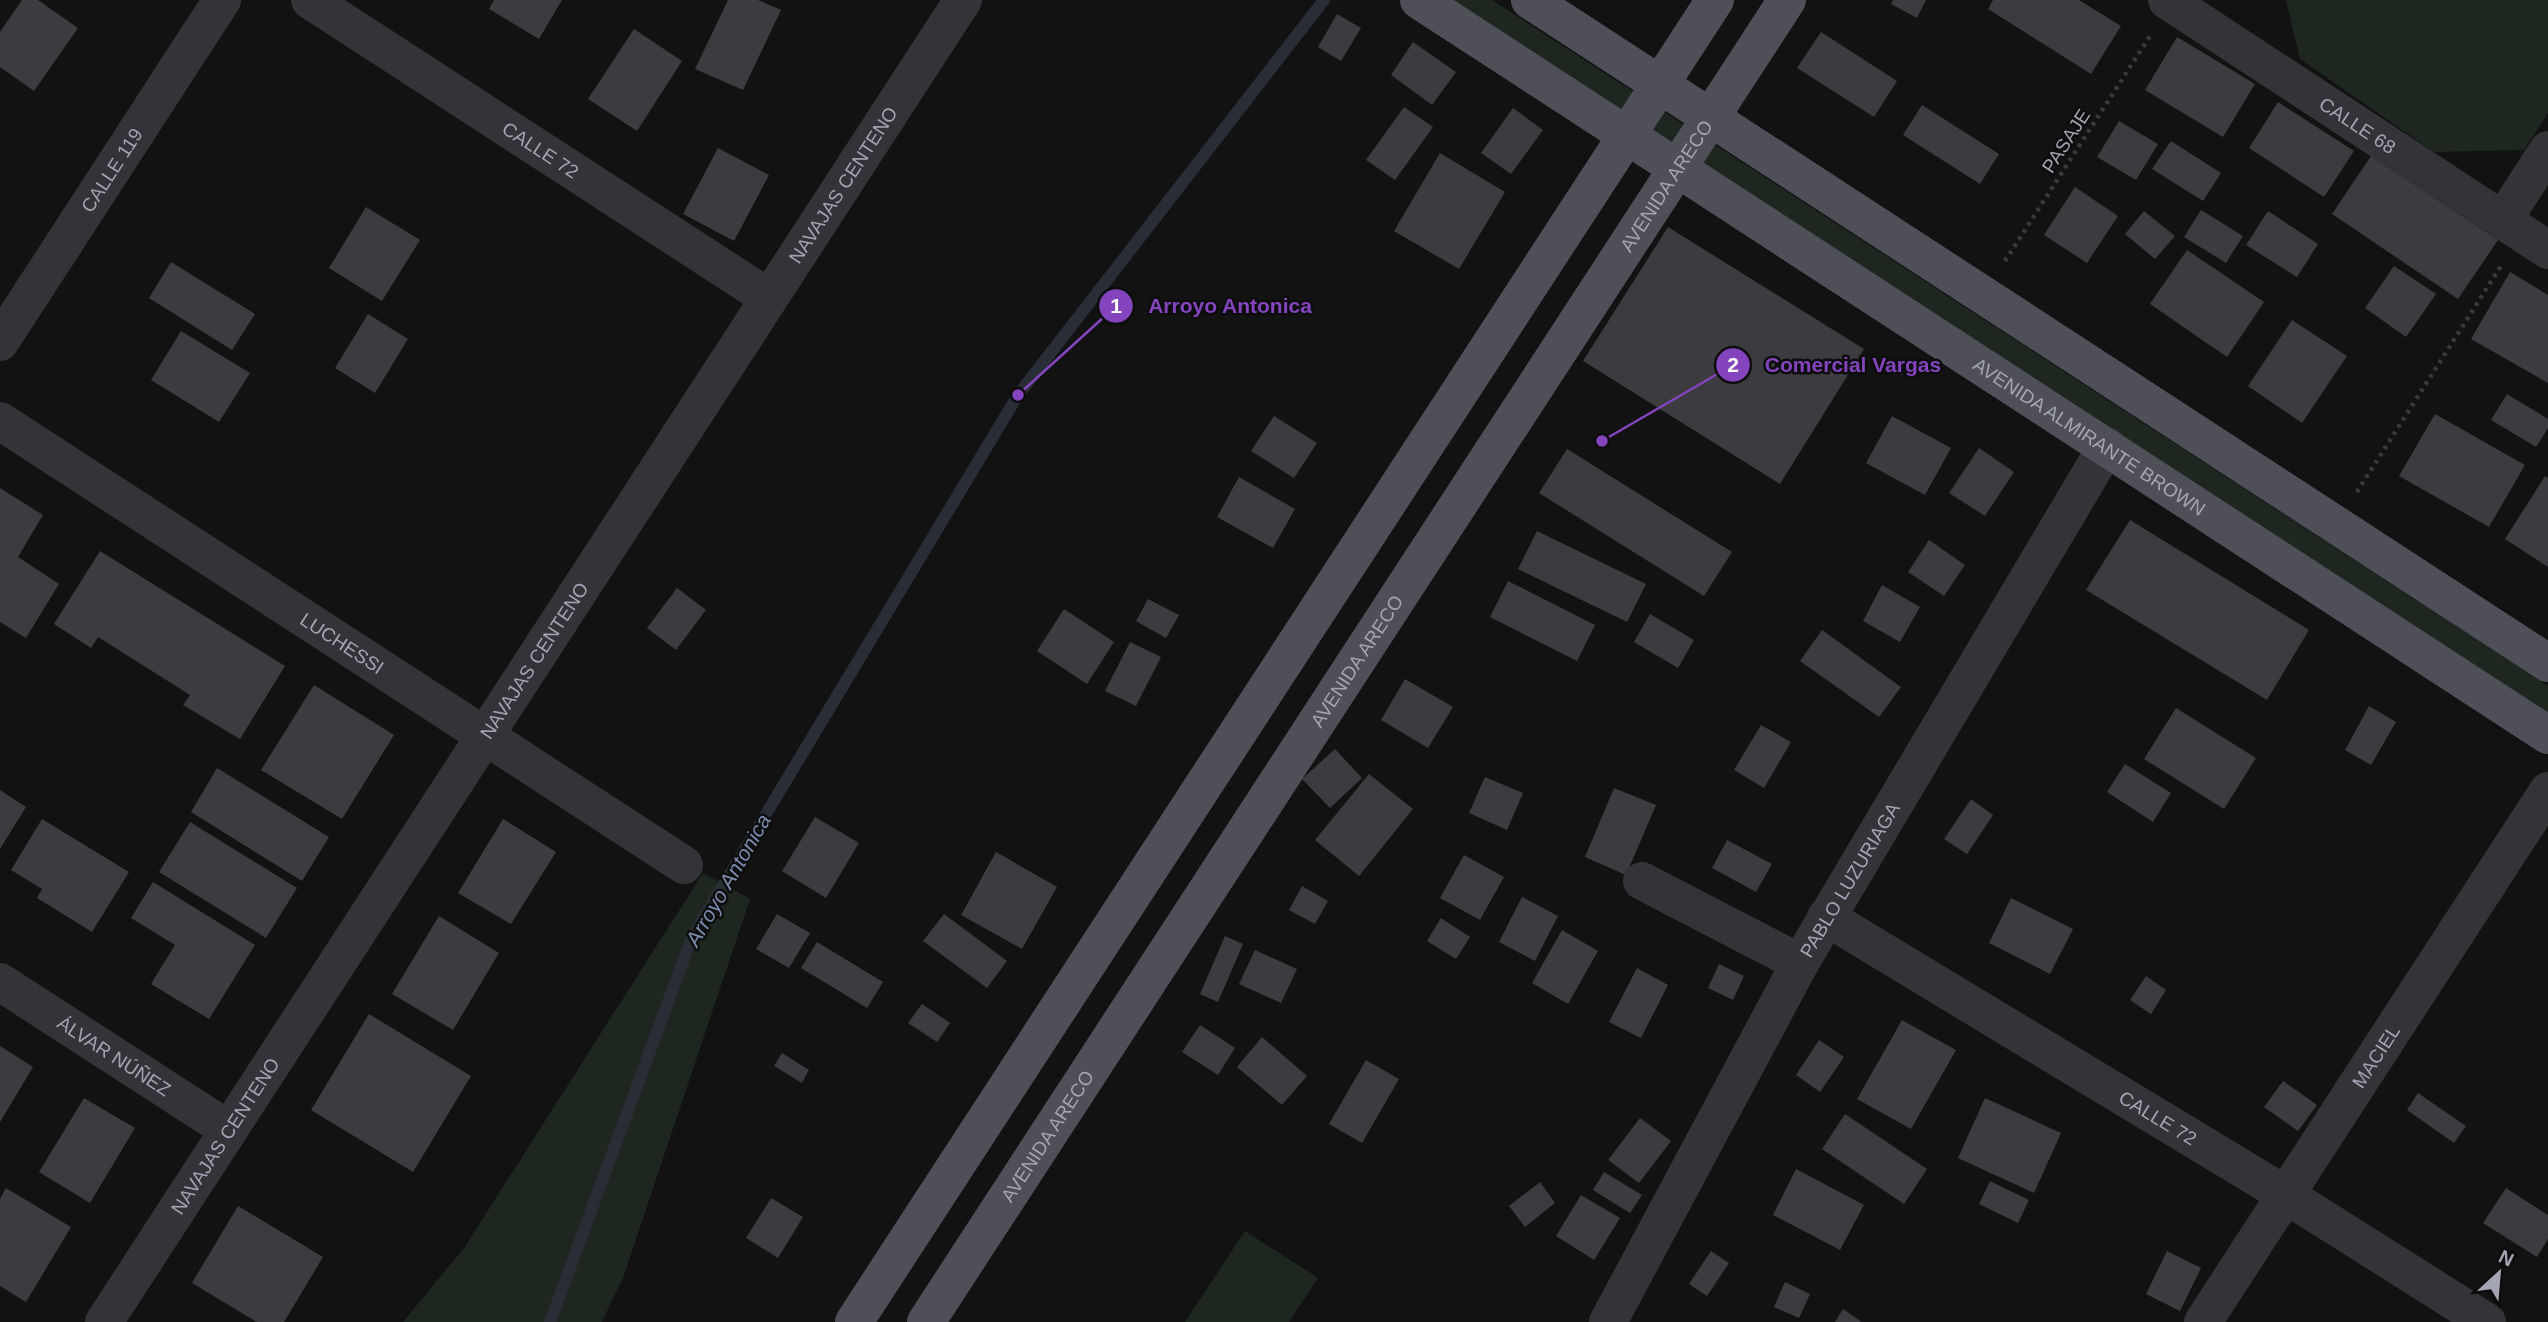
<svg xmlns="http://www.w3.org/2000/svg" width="2548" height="1322" viewBox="0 0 2548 1322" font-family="Arial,sans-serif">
	<rect width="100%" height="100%" fill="#121213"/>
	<!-- green -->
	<path fill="#1e2620" d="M1447,0h45l1056,686v29z
		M2286,0h262v113l-24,37 -90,2 -134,-93z
		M703,873l47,26 -126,376 -22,47h-199l61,-74z
		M1245,1231l73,47 -29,44h-104z"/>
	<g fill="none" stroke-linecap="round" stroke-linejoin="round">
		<!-- stream -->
		<path stroke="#292d36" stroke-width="12" d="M550,1322l142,-385 326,-542 306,-395"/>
	</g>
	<!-- building -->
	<path fill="#3c3c40" d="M22,0h16l40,28 -44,63 -34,-24v-35z
		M494,0h68l-23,39 -50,-30z
		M728,0h30l23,10 -38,80 -48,-21z
		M1893,0h33l-9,18 -26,-14z
		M1993,0h86l42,26 -30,48 -103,-65z
		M1337,14l24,14 -20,33 -23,-14z
		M634,29l48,32 -45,70 -49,-32z
		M1821,32l76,49 -23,36 -77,-49z
		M2177,37l78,47 -32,53 -78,-47z
		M1413,42l43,30 -24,33 -41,-30z
		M2278,102l76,49 -30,46 -75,-49z
		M1922,105l77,49 -19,30 -77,-49z
		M1404,107l29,20 -38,53 -29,-20z
		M1513,108l30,22 -32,44 -30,-21z
		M2119,121l39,23 -22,36 -39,-23z
		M2171,141l50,32 -18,28 -51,-32z
		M718,148l51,27 -35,66 -51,-27z
		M1440,153l65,39 -46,77 -65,-38z
		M2371,156l127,84 -40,59 -126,-85z
		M2075,187l43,29 -31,47 -43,-28z
		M366,207l54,33 -38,61 -53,-33z
		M2201,210l42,26 -17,27 -42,-26z
		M2144,211l31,25 -20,23 -30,-25z
		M2268,211l50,33 -21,33 -51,-32z
		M1668,227l196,122 -84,135 -197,-123z
		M2187,250l77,52 -37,55 -77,-53z
		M171,262l84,52 -23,36 -83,-52z
		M2394,266l42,28 -30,43 -41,-29z
		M2510,272l38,23v88l-77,-44z
		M368,314l40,25 -33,54 -40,-25z
		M2292,320l55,36 -45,67 -54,-37z
		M181,331l69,42 -31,49 -68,-42z
		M2507,394l41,25v9l-12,19 -45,-27z
		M2435,414l90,51 -36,62 -90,-51z
		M1274,416l43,27 -23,35 -43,-27z
		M1892,416l59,32 -26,47 -59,-32z
		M1979,448l35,24 -29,44 -36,-23z
		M1567,449l165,103 -28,44 -165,-103z
		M2545,476l3,2v89l-43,-28z
		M1239,477l56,32 -22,39 -56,-31z
		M0,488l43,27 -25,42 41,27 -33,54 -26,-16z
		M2130,520l179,110 -42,70 -181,-110z
		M1537,531l109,53 -19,38 -109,-53z
		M1929,540l36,25 -21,31 -36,-24z
		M100,551l185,115 -45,73 -57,-34 7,-10 -92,-58 -7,11 -37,-24z
		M1508,581l87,44 -18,36 -87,-44z
		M1882,585l38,22 -20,35 -37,-21z
		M677,588l29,22 -30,40 -29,-22z
		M1148,599l31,16 -13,23 -30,-17z
		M1064,609l50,33 -27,42 -50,-33z
		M1650,614l44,26 -16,28 -44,-26z
		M1822,630l79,57 -22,30 -79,-56z
		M1130,642l31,15 -25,49 -31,-15z
		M1405,679l48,28 -25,41 -47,-28z
		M314,685l80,50 -52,84 -81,-49z
		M2369,706l27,16 -25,43 -26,-15z
		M2176,708l80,50 -32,51 -80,-50z
		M1761,725l30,17 -27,46 -30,-18z
		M1335,749l27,29 -32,30 -28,-29z
		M2125,764l46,29 -18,29 -46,-30z
		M217,768l112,69 -27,44 -111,-69z
		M1369,774l44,35 -54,67 -44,-36z
		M1485,777l38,16 -16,37 -38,-17z
		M1614,788l42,17 -30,70 -41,-18z
		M0,790l26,17 -26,42z
		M1971,799l22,16 -26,39 -23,-15z
		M815,817l44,26 -33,55 -44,-27z
		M42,819l87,53 -37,60 -55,-34 5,-9 -31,-19z
		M503,819l53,33 -45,72 -53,-31z
		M190,822l107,66 -31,50 -107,-66z
		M1727,840l45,24 -16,28 -44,-24z
		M996,852l61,35 -35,62 -61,-34z
		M1464,855l40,22 -24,43 -40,-22z
		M153,882l102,63 -46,74 -58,-35 24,-39 -44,-27z
		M1302,886l26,15 -13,23 -26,-14z
		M1522,897l36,19 -23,45 -36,-19z
		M2011,898l62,31 -23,45 -61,-31z
		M777,914l33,19 -21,35 -33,-19z
		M944,914l63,47 -20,27 -64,-47z
		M439,916l60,37 -46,77 -61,-36z
		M1441,918l29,19 -14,22 -29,-18z
		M1562,930l36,21 -30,53 -36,-21z
		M1225,936l18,8 -25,58 -18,-8z
		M817,942l66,40 -16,26 -66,-40z
		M1255,950l42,19 -16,34 -42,-19z
		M1719,964l25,12 -11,24 -25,-12z
		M1637,968l31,17 -27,53 -32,-16z
		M2146,976l20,14 -15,24 -21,-14z
		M922,1004l28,19 -13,19 -29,-19z
		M369,1014l102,62 -58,96 -102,-62z
		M1902,1020l54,30 -45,79 -54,-30z
		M1200,1025l35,23 -17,27 -36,-23z
		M1262,1037l45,39 -25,29 -45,-38z
		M1819,1040l25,17 -24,35 -24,-17z
		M0,1046l33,21 -33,55z
		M782,1053l27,17 -7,13 -28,-17z
		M1366,1060l33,19 -37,64 -33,-19z
		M2283,1081l34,24 -19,26 -34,-24z
		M2418,1093l48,33 -12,17 -47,-33z
		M84,1098l51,30 -45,75 -51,-31z
		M1985,1098l76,35 -27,60 -76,-35z
		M1845,1114l82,55 -23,35 -82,-55z
		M1640,1118l31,23 -32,42 -31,-23z
		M1796,1169l68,36 -24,45 -67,-35z
		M1604,1172l38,23 -12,18 -37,-23z
		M1990,1181l39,19 -11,23 -39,-19z
		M1540,1182l15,21 -30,24 -16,-21z
		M6,1188l65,39 -45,75 -26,-16v-87z
		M2506,1188l42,27v24l-11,18 -54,-34z
		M1581,1195l39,23 -26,42 -38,-24z
		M771,1198l32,19 -25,41 -32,-20z
		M238,1206l85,51 -39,65h-27l-65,-39z
		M1711,1251l18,12 -22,33 -18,-12z
		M2167,1251l34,17 -21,43 -34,-17z
		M1785,1282l25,12 -11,24 -25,-11z
		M1843,1309l19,13h-27z"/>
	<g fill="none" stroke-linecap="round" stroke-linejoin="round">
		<!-- path -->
		<path stroke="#39393f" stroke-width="4.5" stroke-dasharray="3.5 5" stroke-linecap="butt" d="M2005,261l145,-225
			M2357,492l144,-226"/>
		<!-- minor -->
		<g stroke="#333338" stroke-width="38">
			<path id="s1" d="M310,0l459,298"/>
			<path id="s2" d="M2167,0l381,250"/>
			<path d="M2503,220l45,-70"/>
			<path id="s3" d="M0,342l222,-342"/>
			<path id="s4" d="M0,421l684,444"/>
			<path d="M1642,881l158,82"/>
			<path id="s5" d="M1826,917l460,278 201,127"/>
			<path id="s6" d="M0,982l229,148"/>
			<path id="s7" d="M104,1322l859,-1322"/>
			<path id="s8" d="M1608,1322l192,-359 307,-517"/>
			<path id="s9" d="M2203,1322l345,-531"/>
		</g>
		<!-- major -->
		<g stroke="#4f4f57" stroke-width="38">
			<path id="s10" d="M1419,0l1129,735"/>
			<path d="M1530,0l1018,663"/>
			<path d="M854,1322l861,-1322"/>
			<path id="s11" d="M926,1322l861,-1322"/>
		</g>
	</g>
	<g text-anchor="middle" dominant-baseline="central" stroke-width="5" stroke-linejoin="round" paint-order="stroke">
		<!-- street labels -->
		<g font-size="19" fill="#a4a5b3" stroke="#0d0d0e">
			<text stroke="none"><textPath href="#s2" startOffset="228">CALLE 68</textPath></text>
			<text transform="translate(2066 141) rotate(-57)">PASAJE</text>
			<text stroke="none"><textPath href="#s1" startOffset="275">CALLE 72</textPath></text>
			<text stroke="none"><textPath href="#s3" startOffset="205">CALLE 119</textPath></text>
			<text stroke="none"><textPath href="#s7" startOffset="1356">NAVAJAS CENTENO</textPath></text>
			<text stroke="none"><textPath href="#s11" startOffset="1356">AVENIDA ARECO</textPath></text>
			<text stroke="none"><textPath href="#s10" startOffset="800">AVENIDA ALMIRANTE BROWN</textPath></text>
			<text stroke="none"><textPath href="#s4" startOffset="408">LUCHESSI</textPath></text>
			<text stroke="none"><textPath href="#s7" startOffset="789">NAVAJAS CENTENO</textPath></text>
			<text stroke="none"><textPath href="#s11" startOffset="789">AVENIDA ARECO</textPath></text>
			<text stroke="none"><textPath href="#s8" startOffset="504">PABLO LUZURIAGA</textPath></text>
			<text stroke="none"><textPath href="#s6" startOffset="136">ÁLVAR NÚÑEZ</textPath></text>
			<text stroke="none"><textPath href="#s9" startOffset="317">MACIEL</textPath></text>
			<text stroke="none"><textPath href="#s5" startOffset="388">CALLE 72</textPath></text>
			<text stroke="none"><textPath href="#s7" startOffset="222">NAVAJAS CENTENO</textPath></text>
			<text stroke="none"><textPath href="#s11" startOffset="222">AVENIDA ARECO</textPath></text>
		</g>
		<!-- water labels -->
		<g font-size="21" font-style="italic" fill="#7c8cad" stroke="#0d0d0e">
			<text transform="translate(728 880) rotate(-60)">Arroyo Antonica</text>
		</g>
	</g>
	<!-- callouts -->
	<path fill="none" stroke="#8344bd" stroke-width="2.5" d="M1018 395L1116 306M1602 441L1733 365"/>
	<g fill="#8344bd" stroke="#0d0d0e" stroke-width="2.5">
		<circle cx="1018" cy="395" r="7"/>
		<circle cx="1602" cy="441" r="7"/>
		<circle cx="1116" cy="306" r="18"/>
		<circle cx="1733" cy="365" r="18"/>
	</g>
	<g font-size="21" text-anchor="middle" font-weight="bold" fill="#fff">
		<text x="1116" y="313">1</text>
		<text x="1733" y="372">2</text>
	</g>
	<g font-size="21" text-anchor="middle" font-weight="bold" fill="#8344bd" stroke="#0d0d0e" stroke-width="5" stroke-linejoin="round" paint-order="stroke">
		<text x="1230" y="313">Arroyo Antonica</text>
		<text x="1853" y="372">Comercial Vargas</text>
	</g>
	<!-- north arrow -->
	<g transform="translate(2499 1273) rotate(26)" stroke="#0d0d0e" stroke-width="5" paint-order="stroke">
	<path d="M0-5L12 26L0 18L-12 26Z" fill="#a4a5b3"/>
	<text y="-10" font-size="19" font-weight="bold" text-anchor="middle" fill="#a4a5b3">N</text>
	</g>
</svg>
